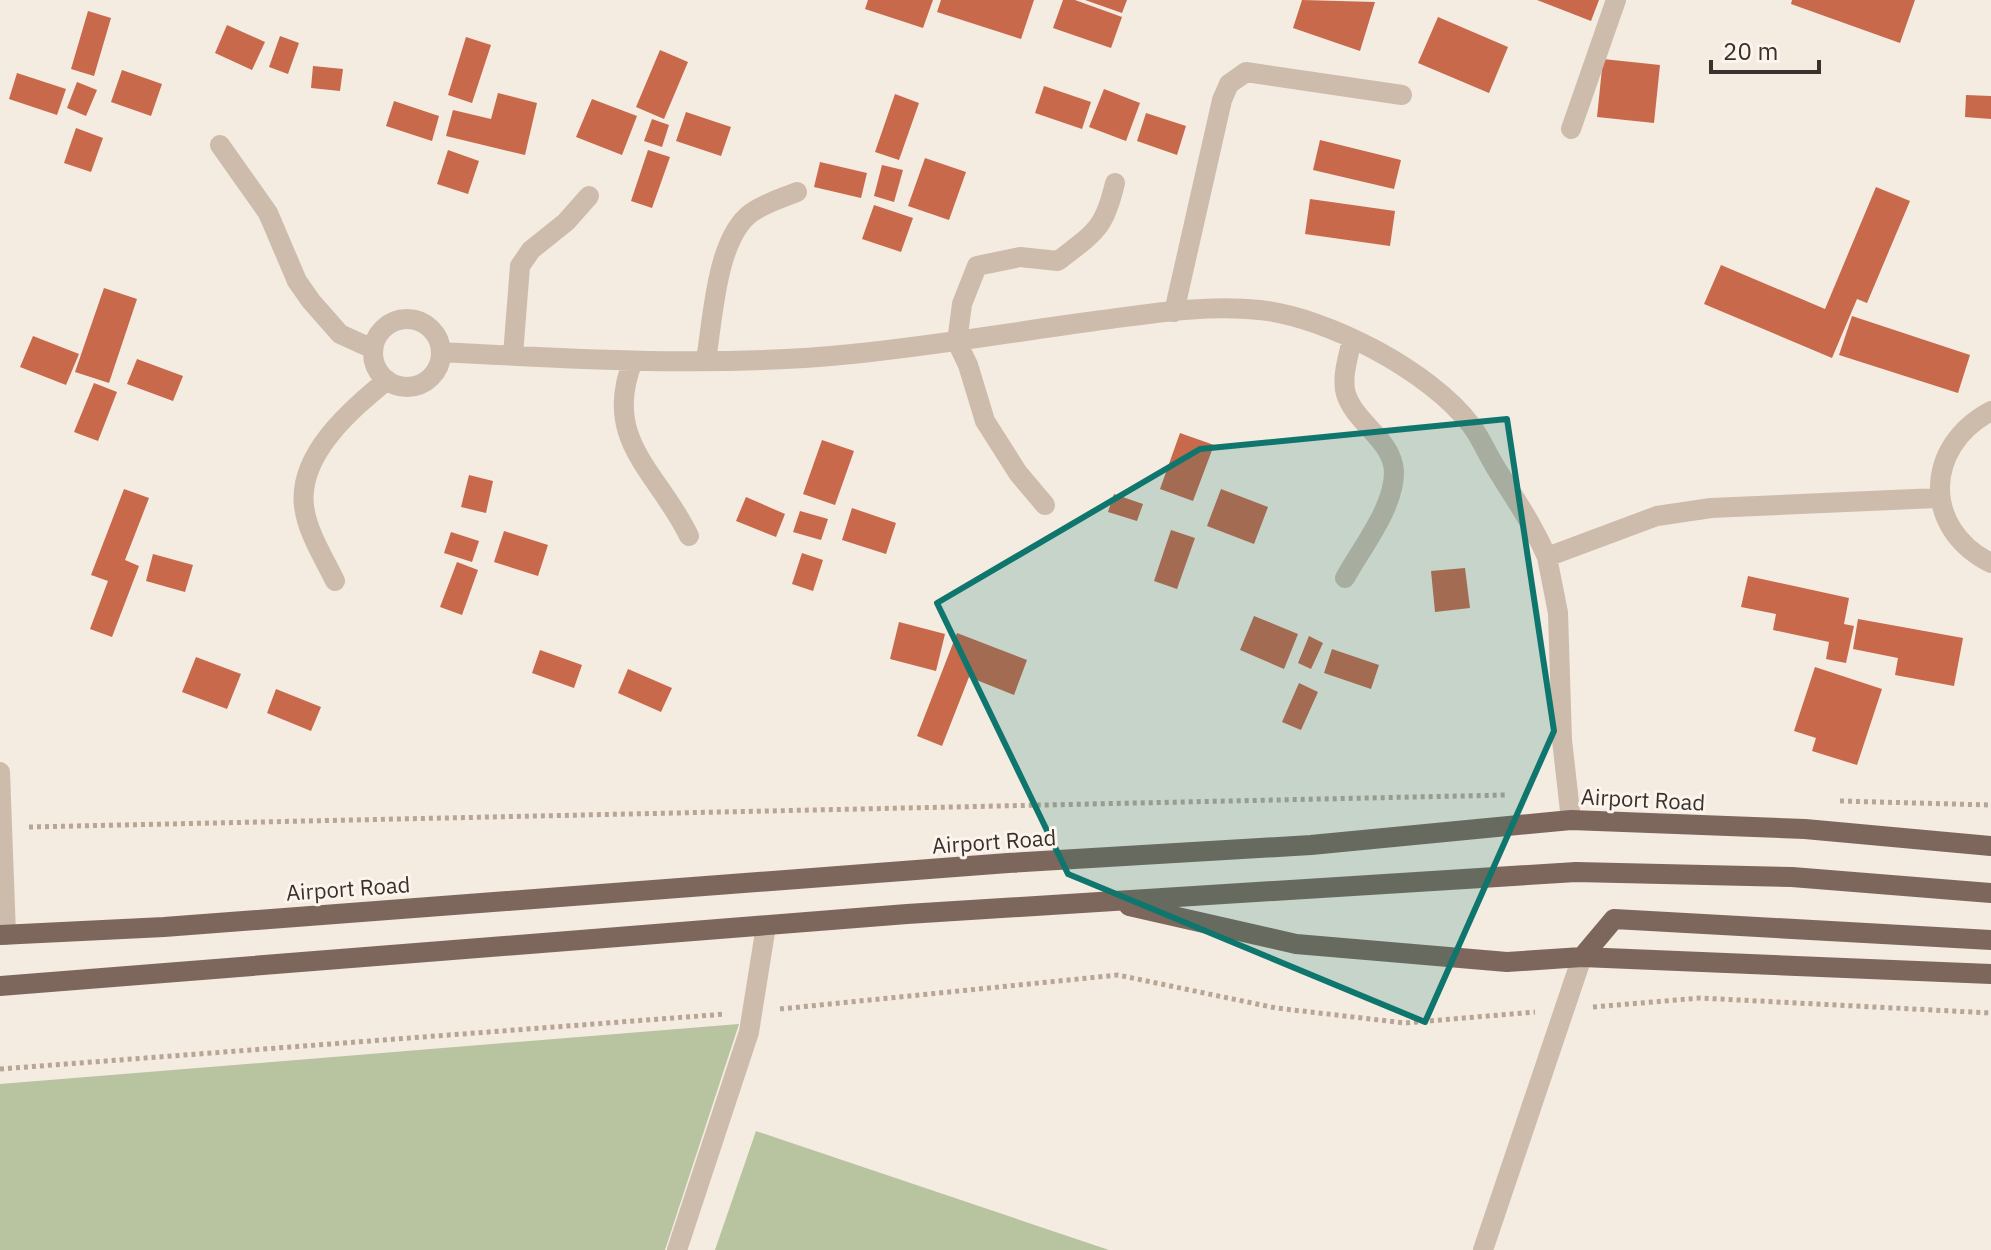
<svg xmlns="http://www.w3.org/2000/svg" width="1991" height="1250" viewBox="0 0 1991 1250" font-family="'IBM Plex Sans',sans-serif">
	<rect width="100%" height="100%" fill="#f4ebe1"/>
	<!-- green -->
	<path fill="#b8c4a0" d="M739,1024l-74,226h-665v-166z
		M756,1131l353,119h-394z"/>
	<!-- building -->
	<path fill="#c8694b" d="M868,0h65l-10,28 -58,-19z
		M941,0h93l-13,39 -84,-27z
		M1063,0h12l47,17 -11,31 -58,-20z
		M1085,0h42l-5,13z
		M1302,0l73,2 -15,49 -67,-23z
		M1537,0h62l-8,21z
		M1792,0h123l-15,43 -109,-39z
		M88,11l23,7 -17,58 -23,-7z
		M1438,17l70,30 -19,46 -71,-30z
		M227,25l38,17 -13,28 -37,-17z
		M280,36l19,7 -11,31 -19,-7z
		M466,37l25,8 -19,58 -24,-8z
		M660,50l28,12 -24,57 -28,-12z
		M1603,59l57,6 -6,58 -57,-6z
		M313,66l30,3 -3,22 -29,-3z
		M122,70l40,14 -11,32 -40,-14z
		M17,73l49,16 -9,26 -48,-16z
		M77,82l20,8 -11,26 -19,-8z
		M1044,86l47,16 -9,27 -47,-16z
		M1104,89l36,14 -14,38 -37,-14z
		M498,93l39,10 -12,52 -79,-19 7,-26 38,9z
		M895,94l24,9 -20,57 -24,-8z
		M1966,95l25,1v23l-26,-2z
		M592,99l45,17 -15,39 -46,-18z
		M394,101l45,15 -7,25 -46,-15z
		M686,112l45,15 -10,29 -45,-15z
		M1146,113l40,13 -9,29 -40,-14z
		M652,119l17,6 -7,22 -18,-6z
		M76,128l27,10 -12,34 -27,-9z
		M1320,140l81,20 -7,29 -81,-19z
		M448,150l31,11 -11,33 -31,-10z
		M648,150l22,7 -18,51 -21,-7z
		M925,158l41,14 -17,48 -41,-14z
		M820,162l47,11 -6,25 -47,-11z
		M882,165l21,5 -9,32 -20,-6z
		M1876,187l34,14 -43,102 -10,-4 -25,59 -128,-54 17,-39 104,44z
		M1310,199l85,12 -5,35 -85,-12z
		M874,205l39,13 -12,34 -39,-13z
		M104,288l33,11 -28,84 -34,-11z
		M1852,316l118,39 -12,38 -119,-38z
		M33,336l46,18 -13,31 -46,-18z
		M137,359l46,17 -10,25 -46,-17z
		M94,383l23,9 -19,49 -24,-9z
		M1180,433l34,12 -21,56 -33,-12z
		M822,440l32,11 -19,54 -32,-11z
		M469,475l24,6 -7,32 -25,-6z
		M124,489l25,9 -24,62 14,6 -27,71 -22,-8 18,-48 -17,-6z
		M1221,489l47,18 -14,37 -47,-18z
		M1114,494l29,10 -6,17 -29,-9z
		M746,497l39,17 -9,23 -40,-16z
		M852,508l44,15 -10,31 -44,-14z
		M800,511l28,8 -7,21 -28,-8z
		M1171,530l24,8 -18,51 -23,-8z
		M504,531l44,14 -10,31 -44,-14z
		M451,532l28,9 -7,21 -28,-9z
		M802,553l21,7 -10,31 -21,-7z
		M153,554l40,11 -8,27 -39,-11z
		M457,562l21,8 -16,45 -22,-8z
		M1465,568l5,40 -35,4 -4,-41z
		M1748,576l101,22 -5,26 10,2 -8,37 -20,-4 3,-17 -56,-12 3,-16 -35,-7z
		M1254,616l44,18 -14,35 -44,-19z
		M1858,619l105,19 -9,48 -59,-11 3,-17 -45,-9z
		M899,622l46,12 -9,37 -46,-12z
		M957,633l70,27 -13,35 -45,-18 -27,69 -25,-10z
		M1309,636l14,7 -12,26 -13,-6z
		M1332,649l47,16 -8,24 -47,-16z
		M540,650l42,15 -8,23 -42,-15z
		M196,657l45,17 -14,35 -45,-17z
		M1815,667l67,22 -25,76 -45,-14 4,-13 -22,-7z
		M628,669l44,19 -11,24 -43,-19z
		M1299,683l19,9 -17,38 -19,-8z
		M276,689l45,18 -10,24 -44,-18z"/>
	<g fill="none" stroke-linecap="round" stroke-linejoin="round">
		<!-- path -->
		<path stroke="#b9a596" stroke-width="5" stroke-dasharray="4 4" stroke-linecap="butt" d="M1840,801l151,4
			M29,827l1477,-32
			M1593,1007l107,-9 291,15
			M780,1009l338,-34 158,33 129,15 130,-11
			M0,1069l726,-55"/>
		<!-- minor -->
		<path stroke="#cdbbac" stroke-width="20" d="M1571,129l45,-129
			M220,145l48,68 29,68 14,20 29,33 33,15
			M1174,312l48,-212 7,-16 17,-12 156,23
			M373 353a34 34 0 1 1 68 0a34 34 0 1 1-68 0Z
			M442,352c136,7 273,16 410,2 81,-8 162,-22 243,-33 53,-7 111,-17 165,-11 67,7 170,61 211,115 10,13 16,29 25,43 19,31 36,55 51,89
			M513,355l7,-89 11,-16 35,-28 23,-26
			M706,360c7,-41 10,-121 45,-147 14,-10 31,-15 46,-21
			M633,361c-32,79 26,112 56,175
			M1991,411c-67,35 -69,118 0,152
			M1045,505l-27,-32 -33,-52 -17,-56 -11,-23 5,-38 15,-38 43,-9 38,4c37,-29 46,-31 57,-78
			M1345,578c17,-31 49,-70 49,-106 -1,-32 -39,-49 -48,-78 -5,-17 3,-39 6,-55
			M335,581c-11,-23 -28,-49 -31,-75 -6,-52 47,-96 83,-126
			M0,772l6,163
			M1571,820l-9,-80 -4,-127 -11,-56 110,-41 54,-8 226,-10
			M677,1250l72,-218 17,-106
			M1483,1250l99,-293"/>
		<!-- major -->
		<path stroke="#7d675c" stroke-width="20" d="M1129,906l167,38 211,18 75,-5 409,17
			M0,935l164,-8 844,-64 303,-18 260,-25 234,9 186,17
			M1582,957l32,-38 377,21
			M0,986l907,-72 669,-42 216,5 199,16"/>
	</g>
	<!-- marked area -->
	<path fill="#0f766e" fill-opacity="0.2" stroke="#0f766e" stroke-width="6" stroke-linejoin="round" d="M1507,419l47,312 -129,291 -357,-148 -131,-271 263,-154z"/>
	<g text-anchor="middle" dominant-baseline="central" stroke-width="6" stroke-linejoin="round" paint-order="stroke">
		<!-- street labels -->
		<g font-size="22" fill="#3b302b" stroke="#fbf5ee">
			<text transform="translate(1643 799) rotate(3)">Airport Road</text>
			<text transform="translate(994 841) rotate(-4)">Airport Road</text>
			<text transform="translate(348 888) rotate(-4)">Airport Road</text>
		</g>
	</g>
	<!-- scale -->
	<path d="M1711 60v12h108v-12" fill="none" stroke="#3b302b" stroke-width="4"/>
	<text x="1723" y="60" font-size="24" fill="#3b302b" stroke="#fbf5ee" stroke-width="6" paint-order="stroke">20 m</text>
</svg>
